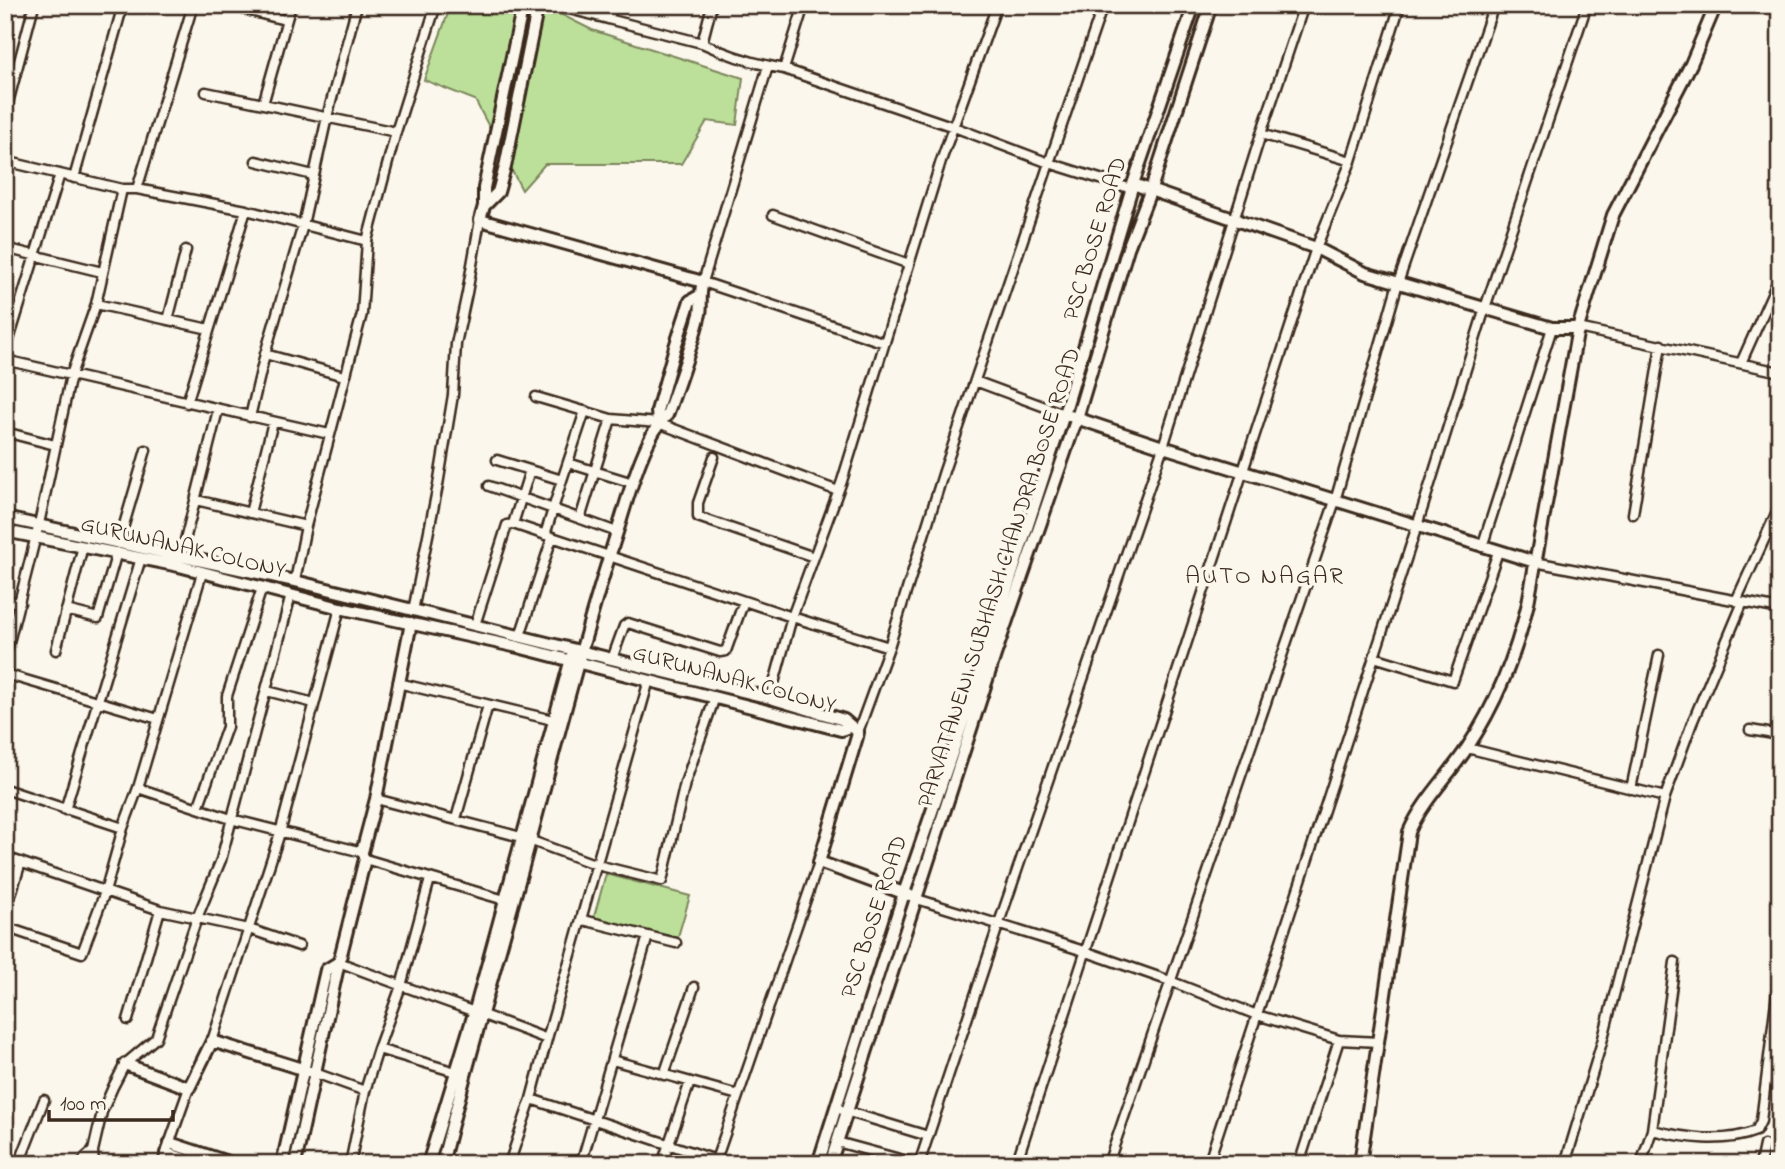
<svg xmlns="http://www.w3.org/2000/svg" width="1785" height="1169" viewBox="0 0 1785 1169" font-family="'Indie Flower',sans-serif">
	<rect width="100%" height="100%" fill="#fbf7ec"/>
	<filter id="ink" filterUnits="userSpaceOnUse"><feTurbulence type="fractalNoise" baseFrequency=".0143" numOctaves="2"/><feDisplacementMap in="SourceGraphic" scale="14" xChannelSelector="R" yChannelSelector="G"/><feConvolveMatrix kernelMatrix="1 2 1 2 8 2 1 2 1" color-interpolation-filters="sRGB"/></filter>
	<g filter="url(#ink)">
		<!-- green -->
		<path fill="#bce09a" stroke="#7c855c" stroke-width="2" d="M451,5h105v7l36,18 151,48 -6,47 -30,-4 -26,43h-136l-23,26 -47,-90 -51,-20z
			M606,874l84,22 -13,44 -84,-20z"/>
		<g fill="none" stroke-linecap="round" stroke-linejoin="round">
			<defs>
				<path id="minor" d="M227,5l58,15
					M554,5l54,14
					M614,5l-6,14 94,24
					M712,5l-10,38c25,12 54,21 82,26l170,58 95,36 83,26
					M1304,5l-43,129 90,27 49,-156
					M768,66l-65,216 182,61
					M784,69l20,-64
					M206,92l190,40
					M8,103l26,-98
					M263,104l28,-99
					M5,161l117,28h15l109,21 121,31
					M256,161l57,14
					M74,178l49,-173
					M137,189l56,-184
					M773,215l136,49
					M5,248l97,24
					M96,304l113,25
					M168,320l18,-70
					M1578,328l202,44
					M5,353l55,-179
					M265,354l79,22
					M5,360l324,74
					M1741,363l39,-87
					M975,381l89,33
					M536,397l75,22 47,4 180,68
					M187,403l59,-193
					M250,417l15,-63 38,-129 24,-108 30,-112
					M5,432l50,13
					M714,457l-16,46v14l116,40
					M497,460l65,20 23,-69
					M568,463l65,20
					M489,486l128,46
					M196,500l110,26
					M250,513l23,-91
					M1633,514l28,-169
					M580,519l31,-100
					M513,524l279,93 97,30
					M545,535l17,-55
					M119,542l27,-92
					M1482,547l70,-219
					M181,556l37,-146
					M1535,562l245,47
					M295,581l11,-55 56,-212 5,-73 29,-109 40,-127
					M5,600l15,3
					M1736,601l44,-96
					M66,610l32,8 19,-66
					M413,611l25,-126 15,-90 3,-51 11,-51 13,-73
					M475,625l32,-100 6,-1 17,-54
					M520,636l32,-98
					M56,650l27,-104
					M1374,657l79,24 45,-129
					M5,658l34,-134 32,-149 25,-71 26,-115
					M612,659l12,-33 4,-3 92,29 6,-1 18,-50
					M5,674l153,45
					M398,683l155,37
					M267,691l47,12
					M770,698l22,-81 50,-136 99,-320 56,-156
					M1750,730l30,5
					M858,732l31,-85 55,-176 159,-466
					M1467,748l198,49
					M138,788l93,31 131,33 3,7 143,42
					M5,789l118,39
					M1631,789l28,-134
					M376,799l145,38 76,28 65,16 23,-98 30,-86
					M198,808l29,-81v-31l35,-108
					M65,810l76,-252
					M456,819l32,-114
					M5,857l155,53 89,19 50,17
					M917,899l167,52 86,30 87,34 82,25 40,2
					M5,914l16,-52
					M583,920l93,23
					M5,927l77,26 23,-61 18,-64 15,-40 64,-215
					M339,962c69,27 139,50 208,77l102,-359
					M128,1020l32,-110
					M212,1041l68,-208 60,-225
					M378,1049l81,24
					M612,1060l126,35
					M315,1073l50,18
					M664,1075l30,-88
					M531,1099l16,-60
					M842,1110l86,26
					M1652,1130c33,8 71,14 104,1l5,-10 19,-152
					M837,1142l81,22
					M19,1164l25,-64
					M82,1164l3,-6 8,-7
					M94,1164l-1,-13 9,-39 11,-25 12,-23 31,-26 41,-120 24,-58 70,-265
					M162,1164l27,-76
					M350,1164l15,-73 13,-42 23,-63 29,-107
					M509,1164l22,-65 185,61 103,-298
					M581,1164l67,-228
					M662,1164l28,-82
					M919,1164l80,-241 164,-476 98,-313
					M1016,1164l300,-916 35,-87
					M1108,1164l227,-663 63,-218 96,-278
					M1208,1164l209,-638 68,-218 102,-303
					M1299,1164l40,-124
					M1565,1164l37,-122 63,-245 27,-74 51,-121
					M1641,1164l11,-34 23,-168
					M1760,1164l4,-19"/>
				<path id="tertiary" d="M1133,184l183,64 49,25 187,55h26
					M484,206l14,-14 7,-25 33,-162
					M1070,416l93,31 372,115
					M658,423l-1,-12 18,-64 15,-46 9,-5
					M5,518l290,63 475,117 74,22 14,12 -1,5 -38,125 90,33
					M5,531l174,35 161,42 178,39 323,83 8,-3
					M362,852l14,-53 35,-176
					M125,1064l64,24 23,-47 103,32
					M170,1143l64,21
					M166,1153l33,11
					M282,1164l44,-194 13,-8
					M295,1164l44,-202 26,-103
					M428,1164l47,-154 97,-355
					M442,1164c27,-110 60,-218 89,-327 28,-105 55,-209 88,-311 9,-29 26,-92 48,-111 12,-33 24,-66 33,-101 2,-11 -1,-20 3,-32l-223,-62 4,-14v-18l39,-183
					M818,1164l86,-271 80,-233 80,-246 69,-230 61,-179
					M830,1164l165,-509 82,-237 51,-170 23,-59 60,-184
					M1360,1164l49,-332c14,-32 39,-55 58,-84 30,-45 49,-93 61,-145l50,-275 35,-113 78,-151 25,-59"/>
			</defs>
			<!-- minor casing -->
			<use href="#minor" stroke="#3b2a1e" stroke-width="13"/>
			<!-- tertiary casing -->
			<use href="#tertiary" stroke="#3b2a1e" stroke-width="16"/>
			<!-- minor -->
			<use href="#minor" stroke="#fbf7ec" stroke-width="8"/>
			<!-- tertiary -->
			<use href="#tertiary" stroke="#fbf7ec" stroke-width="10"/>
		</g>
	</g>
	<g text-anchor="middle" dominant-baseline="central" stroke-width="7" stroke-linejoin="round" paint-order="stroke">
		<!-- street labels -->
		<g font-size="23" fill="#3b2a1e" stroke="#fbf7ec">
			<text transform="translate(1096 239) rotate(-73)">PSC BOSE ROAD</text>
			<text transform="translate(183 548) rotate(13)">GURUNANAK COLONY</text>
			<text transform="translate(1000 578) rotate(-72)">PARVATANENI SUBHASH CHANDRA BOSE ROAD</text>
			<text transform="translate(734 680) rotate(15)">GURUNANAK COLONY</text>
			<text transform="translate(875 917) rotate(-72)">PSC BOSE ROAD</text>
		</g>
		<!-- neighbourhood labels -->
		<g font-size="24" letter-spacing="2" fill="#3b2a1e" stroke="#fbf7ec">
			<text x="1265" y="577">AUTO NAGAR</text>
		</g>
	</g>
	<!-- margin -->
	<rect width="1785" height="1169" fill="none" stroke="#fbf7ec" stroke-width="28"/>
	<rect x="14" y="14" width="1757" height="1141" fill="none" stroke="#3b2a1e" stroke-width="2.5" filter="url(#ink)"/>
	<!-- scale -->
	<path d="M49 1110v10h124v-10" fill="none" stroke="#3b2a1e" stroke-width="3.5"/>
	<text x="60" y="1110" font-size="21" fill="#3b2a1e" stroke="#fbf7ec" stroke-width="5" paint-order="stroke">100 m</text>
</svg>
